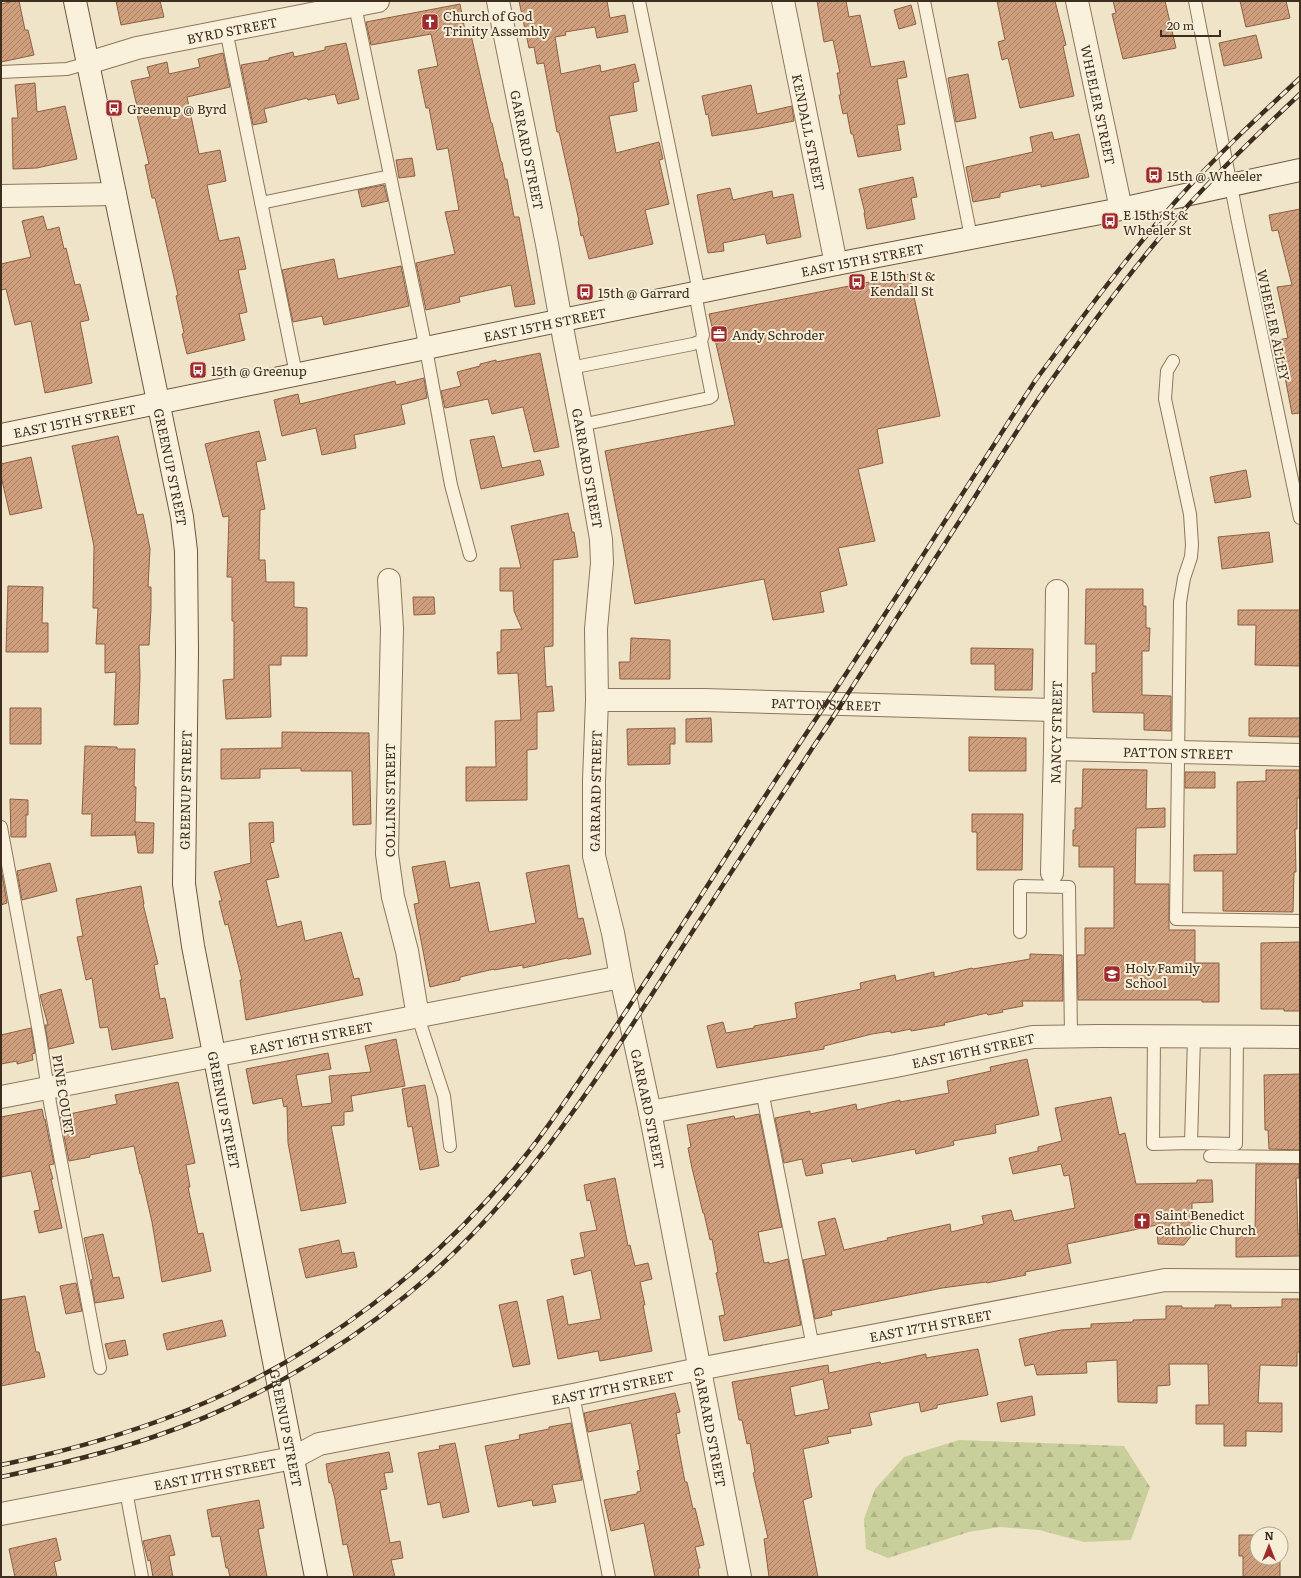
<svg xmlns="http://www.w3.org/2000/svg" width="1301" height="1578" viewBox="0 0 1301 1578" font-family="Literata,serif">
	<defs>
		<pattern id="forest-firs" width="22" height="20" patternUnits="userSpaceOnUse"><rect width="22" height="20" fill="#c9cf9b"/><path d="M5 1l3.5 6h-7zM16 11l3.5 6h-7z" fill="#aeb285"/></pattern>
		<pattern id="building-hatch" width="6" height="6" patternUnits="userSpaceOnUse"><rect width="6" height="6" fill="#cf9f7d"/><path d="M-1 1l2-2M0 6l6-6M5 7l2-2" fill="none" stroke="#a98266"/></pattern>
	</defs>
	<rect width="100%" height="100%" fill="#f0e4c8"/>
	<!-- forest -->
	<path fill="url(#forest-firs)" d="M959,1440l165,6 26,41 -19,53 -47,2 -45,-12 -39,-3 -31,5 -81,26 -22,-9 -2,-30 11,-30 29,-32z"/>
	<!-- building -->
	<path fill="url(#building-hatch)" stroke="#8d5f41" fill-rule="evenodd" d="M14,1h5l6,29h3l6,25 -33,7v-58z
		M116,1h44l4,16 -43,8z
		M519,1h88l3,17 15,-3 3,17 -31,6 -2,-11 -30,5 1,3 -11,2 6,37 39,-9 1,7 34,-8 4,17 -6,2 4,28 -28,5 7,37 43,-11 4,17 -4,1 10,44 -24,6 8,34 -64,15 -6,-24 -2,1 -3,-15h1l-20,-89h-2l-13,-69 -7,1 -3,-17 -5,1z
		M817,1h29l3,16 11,-2 11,52 33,-6 3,16 -10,2 8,45 -8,1 4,25 -43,7 -5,-23h-2l-4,-21 -4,1 -4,-19h2l-4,-22h3l-7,-33 -9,2z
		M997,1h58l11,44 -3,1 11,50 -54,12 -12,-50 -6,2 -4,-18 7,-2z
		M1113,1h52l11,47 -53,11 -11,-45 4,-1z
		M1240,1h46l4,17 -44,9z
		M460,4l6,32 5,-1 20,88h1l9,39h1l3,17h2l7,38h5l16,87 -20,3 -4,-22 -52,12 1,5 -34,8 -10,-47 39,-9 -10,-42 14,-2 -11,-62 -11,2 -8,-42h-3l-8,-38 20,-4 -7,-32 -60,11 -5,-23z
		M911,5l5,19 -17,5 -5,-19z
		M1256,35l6,23 -38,8 -5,-23z
		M346,43l13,56 -21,5 -3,-10 -27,6 -1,-2 -43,11 3,13 -14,3 -12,-60 28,-5v-2l24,-6 1,5 31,-7v-3z
		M223,53l7,34 -43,10 12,57 21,-4 6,31 -19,4 12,56 20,-4 7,32 -8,1 9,42 -8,2 6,26 -58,14 -5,-20 2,-1 -8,-37 2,-1 -13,-56 -10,-41h-3l-7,-33 4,-1 -14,-58h2l-6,-25 19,-4 -3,-10 20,-5 2,12 31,-7 -2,-8z
		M968,74l8,44 -20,4 -8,-44z
		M35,83l2,29 28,-6 12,53 -40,9 -24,1 -1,-51h6l-3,-33z
		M751,85l6,29 35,-8 2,15 -34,7 -48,8 -4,-22 -2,1 -4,-19z
		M1052,132l2,8 25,-6 10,43 -48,10v-3l-41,9v4l-27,5 -7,-35 67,-15 -3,-15z
		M412,158l3,18 -16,2 -3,-18z
		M913,177l4,20 -6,1 4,21 -48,10 -3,-16h1l-6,-24z
		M384,185l4,16 -26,6 -4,-17z
		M730,188l3,12 39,-9 1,7 20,-4 8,43 -34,7 -2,-10 -42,9 1,8 -16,2 -11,-58z
		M1300,209v204l-8,1 -14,-74 10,-2 -11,-51 15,-2 -14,-55 -6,1 -3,-16z
		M43,216l4,14 12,-3 5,22 2,-1 9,37 5,-1 9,36 -9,2 12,61 -47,10 -14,-72 -16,4 -9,-36 -5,1v-26l30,-7 -9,-36z
		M334,259l4,20 63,-13 8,40 -85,19 -2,-9 -29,6 -11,-52z
		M909,274l31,142 -63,13 6,34 -25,6 17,72 -37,7 9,37 -27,7 4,20 -51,8 -9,-41 -129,25 -30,-153 130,-26 -26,-111z
		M540,353l19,94 -25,5 -11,-45 -31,7 -4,-15 -43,9 -4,-17 20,-5 -4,-14 23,-6v-2l16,-4v2z
		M424,378l3,20 -26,7 4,19 -51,11 2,13 -34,7 -6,-27 -34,8 -8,-36 24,-6 2,10 95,-23 1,4z
		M259,431l7,29 -10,2 9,47 -5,1 -1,50h6l1,22h28v25l13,1v48h-26v9h-12l2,52 -45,2 -3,-39 11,-1v-58h-2v-44h-5l2,-61 -6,1 -18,-73z
		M118,436l19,79 6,-1 7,35 -2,38h3v21l-2,37h-10l1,31 -2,48 -24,1 2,-53 -11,1v-29h-9l2,-36h-5l1,-62 -22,-100z
		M494,436l8,32 38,-8 4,15 -63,14 -11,-49z
		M31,457l11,51 -32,7 -9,-39v-12z
		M1246,470l5,27 -36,6 -5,-26z
		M568,513l4,19h2l4,25 -25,3v86l-9,1 2,40 6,-1 2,25 -17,1v37l-10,1v50l-61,1v-34h30l-1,-46 26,-1 -3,-47 -20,1 -1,-22h4v-22l21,-1 -8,-18 -1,-20h-13v-23h21l-10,-42z
		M1269,532l4,30 -51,7 -4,-32z
		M8,586l35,1 -1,36h6v29h-42z
		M1086,589h57v17h3v22h4l-1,23h-7v44l29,1v35l-27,-1v-17l-51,-1 -1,-39h4v-29h-11z
		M413,597h21l1,17 -21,1z
		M1238,610h62v56l-45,-1 1,-40h-18z
		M631,638l39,2v39h-50l-1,-17h11z
		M971,648l62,1 -1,41h-37v-26h-24z
		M10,708h31v36h-31z
		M711,718l1,24h-26v-23z
		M1249,718h51v19l-51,-1z
		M675,728v16h-5v20l-42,1 -1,-36z
		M282,732l87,1 2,91 -18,1 -1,-54h-51v-3l-41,1v9l-39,1v-30l61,-1z
		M969,737l57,1v33h-57z
		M85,746l32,1v2h18l-1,38h2l-1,35 19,1 -1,30h-15l-3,-22v4l-44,1 1,-22h-10z
		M1083,769l64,1 -1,39 19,-1v19l-29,1 -1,56h34v46h26v33h24v39h-17v-2h-124l-1,-45h8v-27h29v-61h-35v-21h-6v-16h2v-22h7z
		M1266,770h34v28h-3v31h-2l1,43h-2l-1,40 -70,-1v-40h-29v-16l43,-1v-72l29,-1z
		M1185,772h30v16h-30z
		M10,799l18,1v15h-2v22h-15z
		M972,814h51l-1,56h-45v-38h-5z
		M273,822l1,20 -4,1 9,34 -13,3 11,47 24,-6 4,20 36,-9 13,47 5,-1 4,17 -117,25 -6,-40h2l-14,-56 -3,1 -6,-24h3l-8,-29 37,-9 -2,-40z
		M445,861l5,27 29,-6 10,50 47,-9 -10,-50 43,-8 9,54 5,-1 8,36 -23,5 -1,-1 -44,10v-3l-29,5v-1l-34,8v3l-30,7 -16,-83 5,-1 -7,-36z
		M50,863l7,28 -35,9 -5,-29z
		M2,874l5,29 -6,2v-30z
		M141,886l3,18h-1l15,60 -4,1 6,34 5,-1 8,40 -61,12 -4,-23 -8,1 -8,-50 -6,2 -9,-43 6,-1 -7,-37z
		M1300,942v69h-16v-2h-23v-66z
		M1030,954l32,1 1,46h-41l1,5 -21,4 1,2 -15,3 -1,-2 -43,10 1,2 -34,6v-2l-20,4v-2l-19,3 -48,12v3l-107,19 -10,-42 16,-4 3,11 28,-5v-2l43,-8 -2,-15 66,-14 -1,-6 35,-8 1,6 38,-9v5l38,-9 1,1 57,-10z
		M61,989l13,54 -25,6 -4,-24h3l-8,-30z
		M31,1028l4,25 -3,1 1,6 -16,4v-3l-16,3v-29z
		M396,1039l9,47 -54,10 2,15 -9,1v13l-13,1 15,77 -45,8 -13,-68 -1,-37 -3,1 -2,-9 -29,6 -7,-35 82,-16 3,16 -35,6 6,32 30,-4 -3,-27 42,-4 -6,-26z
		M1027,1059l12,56 -44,10 1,8 -43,8 1,4 -38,9 -1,-5 -63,13 -1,-4 -30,6 2,9 -17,3 -4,-17 -18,4 -9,-45 35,-7v3l46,-10 1,6 43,-10v2l49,-9 -2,-12 44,-10 -1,-4z
		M1300,1074v76l-31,-1 -1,-19h-3l-1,-55z
		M178,1082l17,81 -9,2 4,22h-2l10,47 5,-1 8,38 -49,11 -10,-60 -11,-48h-1l-6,-28 -44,9v2l-21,4 -9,-45 57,-12 -2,-9z
		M425,1085l14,81 -19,4 -8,-44 -4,1 -6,-38z
		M1111,1097l8,38 6,-2 11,51 61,-1v-3h15l1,22 -21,1v32l-8,10 -26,-1 -1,-19 -90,19 4,19 -46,9 1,3 -39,8 -1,-1 -44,6 -111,23 1,4 -17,4 -12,-59 23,-5 -8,-33 17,-4 9,32 44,-10 -1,-2 63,-14 1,8 33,-8 -2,-8 29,-6 3,11 61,-13 -6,-33 -5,1 -3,-12 -48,10 -4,-16 29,-7v-4l24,-6 -7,-33z
		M42,1109l2,10h1l9,45 -5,1 4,14h-2l11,49 -23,5 -5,-22 6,-1 -9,-39 -30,6v-60z
		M759,1114l23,113 -24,5 6,31 5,-1v2l19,-5 13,66 -77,16 -5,-25 6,-1 -9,-42 2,-1 -6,-33 -2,1 -6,-27h-1l-11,-45 -4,-20 3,-1 -4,-22 47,-9 1,3z
		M1256,1164h43v14h-3l2,56h2v22l-64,1v-23h19z
		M615,1178l13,68 2,-1 5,21 13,-3 4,16 -12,3 5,23h-2l9,46 -52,10 -2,-10 -40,8 -11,-59 16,-4 5,29 33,-6 -10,-49 -17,5 -3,-15 14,-3 -5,-24 17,-3 -7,-30 -3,1 -3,-16z
		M103,1234l10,44 6,-1 5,21 -29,5 -4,-23 2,-1 -9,-41z
		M339,1240l3,14 12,-2 3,15 -51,11 -7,-29z
		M76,1283l6,28 -16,3 -6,-28z
		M25,1296l11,56h3l6,25 -44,9v-86z
		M1282,1299h18v53h-3v14l-37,-1 -2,38h24v29l-36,-1v15h-22v-22h-28v-19h13l-1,-41h-39l1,21 -13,1v17l-39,-1 -1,-42 -31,2 1,11 -50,2 -3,-11 -9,2 -6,-27 42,-9 30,-2v-4l42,-2v-2l33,-1v-13h16v2h33v-3h16v3l51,-1z
		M517,1301l13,63 -17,3 -14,-62z
		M222,1320l4,16 -59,14 -4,-16z
		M125,1340l3,15 -19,4 -4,-15z
		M978,1349l10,46 -51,10v3l-16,4 -2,-10 -50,11 3,12 -22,4 1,4 -24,4 2,6 -26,6 9,48 -9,3 15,77h-49l-5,-38 4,-1 -15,-65 2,-1 -5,-29 -3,1 -5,-24h-3l-7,-38 96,-17 1,8 51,-11 1,2 45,-10v4zM823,1379l6,30 -34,7 -5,-29z
		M675,1393l5,19 -4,1 4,20 -4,1 9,48h2l6,27 2,-1 9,37 -9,2 5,21h-2l1,9h-44l-11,-54 -33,8 -7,-31 33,-6v-2l4,-1 -4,-20 3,-1 -9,-47 -43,9 -4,-19z
		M1032,1396l3,19 -34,7 -4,-19z
		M571,1423l11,57 -30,5 4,17 -23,4 -1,-6 -34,7 -13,-61 35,-7 -1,-4 30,-6v-2z
		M455,1443l14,69 -26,6 -3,-16 -12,3 -10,-52 22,-4 -1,-3z
		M389,1452l4,20 -9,1 3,16 -7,1 10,53 10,-2 3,17 -12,2 4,17h-41l-7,-33 -4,1 -8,-46 -4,-16h-2l-3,-19z
		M259,1500l5,28 -6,1 9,48h-37l-2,-9h-2l-6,-32 -8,1 -5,-27z
		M170,1535l5,20 -6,1 4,21h-20l-3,-17 -2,1 -5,-20z
		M1239,1535h18v23h23v19h-37v-21h-4z
		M56,1538l5,22 -7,2 3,15h-42l-6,-28z"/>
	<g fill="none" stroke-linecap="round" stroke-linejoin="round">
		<defs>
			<path id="lane" d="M354,1l72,348 25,136 19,70
				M639,1l60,291
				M924,1l47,236
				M1195,1l42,216 63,301
				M226,30l70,344
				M1,72l66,-3 21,-6
				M261,203l129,-27
				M1173,361l-6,10 -2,28 25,115 2,31 -1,12 -7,21 -4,24 -4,317 124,2
				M570,368l123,-24 8,-3
				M581,425l128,-27 3,-2 -11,-55 2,-6 -8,-42
				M1,827l39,211 10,65 50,265
				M1020,932v-46l49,1 2,150
				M418,1017l26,79 6,50
				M1154,1037l-1,107 38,-1 3,-105
				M762,1091l51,256
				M1191,1143l45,1 1,-106
				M1210,1156l90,1
				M573,1395l36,182
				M126,1491l16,86"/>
			<g id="street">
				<path id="s1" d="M498,1l49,243 17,94 17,87 20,114 1,24 -6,66 1,71 -3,81v75l19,77 8,44 29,135 90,465"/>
				<path id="s2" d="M783,1l53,263"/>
				<path id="s3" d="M1077,1l44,208"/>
				<path id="s4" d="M88,63l49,-15 241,-47"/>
				<path d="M1,196l114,-2"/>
				<path d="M389,580l3,48 -5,226 6,43 14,54 11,66"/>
				<path id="s5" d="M597,700h107l351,10"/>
				<path id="s6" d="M1055,749l245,6"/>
				<path id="s7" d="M1052,873l3,-124 2,-158"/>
				<path id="s8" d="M1,1097l620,-120"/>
				<path id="s9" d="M650,1112l246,-46 137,-29 67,-1 200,1"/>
				<path id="s10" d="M1,1514l292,-56 26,-14 254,-49 126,-26 466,-89 135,1"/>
			</g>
			<g id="secondary">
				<path id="s11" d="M75,1l107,516 4,34 1,101 -3,232 9,62 123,631"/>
				<path id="s12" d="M1,435l835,-171 285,-55 179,-39"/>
			</g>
		</defs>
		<!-- lane casing -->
		<use href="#lane" stroke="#8d765c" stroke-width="14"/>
		<!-- street casing -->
		<use href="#street" stroke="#8d765c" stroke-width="24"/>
		<!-- secondary casing -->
		<use href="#secondary" stroke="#6f573f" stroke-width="24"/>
		<!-- lane -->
		<use href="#lane" stroke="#faf1dc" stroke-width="12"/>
		<!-- street -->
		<use href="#street" stroke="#faf1dc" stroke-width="22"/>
		<!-- secondary -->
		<use href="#secondary" stroke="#faf1dc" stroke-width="22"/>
		<defs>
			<path id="rail" d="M1,1465c71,-15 142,-35 208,-64 116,-51 220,-131 302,-228 32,-37 59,-79 87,-120 48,-71 94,-143 140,-215 31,-48 62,-96 94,-143 69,-104 135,-209 203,-314 45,-61 90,-122 140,-179 39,-44 82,-84 125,-124
				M1,1477c51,-11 102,-23 152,-40 92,-31 180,-81 255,-143 125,-102 207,-244 294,-377 34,-52 68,-104 102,-156 14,-22 30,-44 43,-66 39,-61 78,-121 117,-181 25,-39 49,-78 75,-116 37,-53 76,-106 117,-156 44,-53 94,-101 144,-148"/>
		</defs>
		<!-- rail casing -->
		<use href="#rail" stroke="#3d2e20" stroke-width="4.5"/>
		<!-- rail -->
		<use href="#rail" stroke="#f7eed8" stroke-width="3" stroke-dasharray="9" stroke-linecap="butt"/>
	</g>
	<!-- icons -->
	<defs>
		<symbol id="church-square" viewBox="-11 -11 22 22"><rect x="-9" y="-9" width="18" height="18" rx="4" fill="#9e2a2b" stroke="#f7eed8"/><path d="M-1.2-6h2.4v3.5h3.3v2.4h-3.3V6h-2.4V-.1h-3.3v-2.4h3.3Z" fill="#fff"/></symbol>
		<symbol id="bus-square" viewBox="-11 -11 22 22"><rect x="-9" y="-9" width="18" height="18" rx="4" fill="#9e2a2b" stroke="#f7eed8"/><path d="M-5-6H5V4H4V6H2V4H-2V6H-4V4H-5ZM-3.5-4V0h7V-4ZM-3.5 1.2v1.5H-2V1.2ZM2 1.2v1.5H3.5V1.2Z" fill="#fff"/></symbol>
		<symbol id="office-square" viewBox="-11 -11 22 22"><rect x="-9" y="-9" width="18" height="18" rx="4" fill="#9e2a2b" stroke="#f7eed8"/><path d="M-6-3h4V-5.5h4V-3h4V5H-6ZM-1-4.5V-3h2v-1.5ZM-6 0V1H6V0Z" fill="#fff"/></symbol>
		<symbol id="school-square" viewBox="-11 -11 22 22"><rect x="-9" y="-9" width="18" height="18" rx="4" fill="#9e2a2b" stroke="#f7eed8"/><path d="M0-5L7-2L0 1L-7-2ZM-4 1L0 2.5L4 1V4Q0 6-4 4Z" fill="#fff"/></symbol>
	</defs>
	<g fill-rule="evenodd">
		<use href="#church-square" x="420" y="12" width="20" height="20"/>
		<use href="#bus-square" x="104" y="98" width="20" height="20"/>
		<use href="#bus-square" x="1144" y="165" width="20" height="20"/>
		<use href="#bus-square" x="1100" y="211" width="20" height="20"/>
		<use href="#bus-square" x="847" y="272" width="20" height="20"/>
		<use href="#bus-square" x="575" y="282" width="20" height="20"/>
		<use href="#office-square" x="709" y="324" width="20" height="20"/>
		<use href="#bus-square" x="188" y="360" width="20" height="20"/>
		<use href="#school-square" x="1102" y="964" width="20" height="20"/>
		<use href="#church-square" x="1132" y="1211" width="20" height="20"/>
	</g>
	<g text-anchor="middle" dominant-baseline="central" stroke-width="4" stroke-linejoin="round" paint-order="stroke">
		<!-- poi labels -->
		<g font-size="13" fill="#3d2e20" stroke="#f7eed8" text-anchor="start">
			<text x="443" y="15">Church of God<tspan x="443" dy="15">Trinity Assembly</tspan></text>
			<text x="127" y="108">Greenup @ Byrd</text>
			<text x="1167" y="175">15th @ Wheeler</text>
			<text x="1123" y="214">E 15th St &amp;<tspan x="1123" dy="15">Wheeler St</tspan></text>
			<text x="870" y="275">E 15th St &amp;<tspan x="870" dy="15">Kendall St</tspan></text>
			<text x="598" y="292">15th @ Garrard</text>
			<text x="732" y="334">Andy Schroder</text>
			<text x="211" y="370">15th @ Greenup</text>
			<text x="1125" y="967">Holy Family<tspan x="1125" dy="15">School</tspan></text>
			<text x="1155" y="1214">Saint Benedict<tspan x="1155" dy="15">Catholic Church</tspan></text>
		</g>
		<!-- street labels -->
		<g font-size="13" fill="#3d2e20" stroke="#f7eed8">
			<text stroke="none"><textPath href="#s4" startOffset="148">BYRD STREET</textPath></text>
			<text stroke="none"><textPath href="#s3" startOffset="106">WHEELER STREET</textPath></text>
			<text stroke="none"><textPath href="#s2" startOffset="134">KENDALL STREET</textPath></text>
			<text stroke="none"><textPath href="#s1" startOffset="152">GARRARD STREET</textPath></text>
			<text stroke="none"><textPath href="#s12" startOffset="879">EAST 15TH STREET</textPath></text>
			<text stroke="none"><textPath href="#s12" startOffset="555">EAST 15TH STREET</textPath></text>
			<text transform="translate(1274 325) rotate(78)">WHEELER ALLEY</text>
			<text stroke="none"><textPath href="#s12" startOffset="75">EAST 15TH STREET</textPath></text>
			<text stroke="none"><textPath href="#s11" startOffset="476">GREENUP STREET</textPath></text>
			<text stroke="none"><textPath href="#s1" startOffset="476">GARRARD STREET</textPath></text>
			<text stroke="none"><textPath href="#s5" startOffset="229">PATTON STREET</textPath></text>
			<text stroke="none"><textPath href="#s7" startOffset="141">NANCY STREET</textPath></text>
			<text stroke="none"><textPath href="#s6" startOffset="123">PATTON STREET</textPath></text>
			<text transform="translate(185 790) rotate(-89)">GREENUP STREET</text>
			<text transform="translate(595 791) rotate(-89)">GARRARD STREET</text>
			<text transform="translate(389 800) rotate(-90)">COLLINS STREET</text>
			<text stroke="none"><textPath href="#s8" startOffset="316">EAST 16TH STREET</textPath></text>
			<text stroke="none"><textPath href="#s9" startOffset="329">EAST 16TH STREET</textPath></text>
			<text transform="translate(64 1095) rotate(81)">PINE COURT</text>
			<text stroke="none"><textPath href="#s1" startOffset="1124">GARRARD STREET</textPath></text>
			<text stroke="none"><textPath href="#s11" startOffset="1124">GREENUP STREET</textPath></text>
			<text stroke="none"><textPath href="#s10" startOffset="950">EAST 17TH STREET</textPath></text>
			<text stroke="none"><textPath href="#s10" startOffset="626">EAST 17TH STREET</textPath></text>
			<text stroke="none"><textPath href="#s1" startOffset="1448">GARRARD STREET</textPath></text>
			<text stroke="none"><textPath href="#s11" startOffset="1448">GREENUP STREET</textPath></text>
			<text stroke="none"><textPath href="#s10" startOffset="218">EAST 17TH STREET</textPath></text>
		</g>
	</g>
	<!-- border -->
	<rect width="1301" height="1578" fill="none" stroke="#3d2e20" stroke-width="4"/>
	<!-- north arrow -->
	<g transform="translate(1269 1546)"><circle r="19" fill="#f7eed8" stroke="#ada18e"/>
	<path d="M0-3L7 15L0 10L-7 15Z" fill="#9e2a2b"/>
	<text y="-6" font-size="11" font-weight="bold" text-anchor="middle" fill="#3d2e20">N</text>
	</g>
	<!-- scale -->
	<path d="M1161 30v6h59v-6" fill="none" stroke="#3d2e20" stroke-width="2"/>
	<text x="1167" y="30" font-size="12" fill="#3d2e20" stroke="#f7eed8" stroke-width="3" paint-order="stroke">20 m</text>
</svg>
